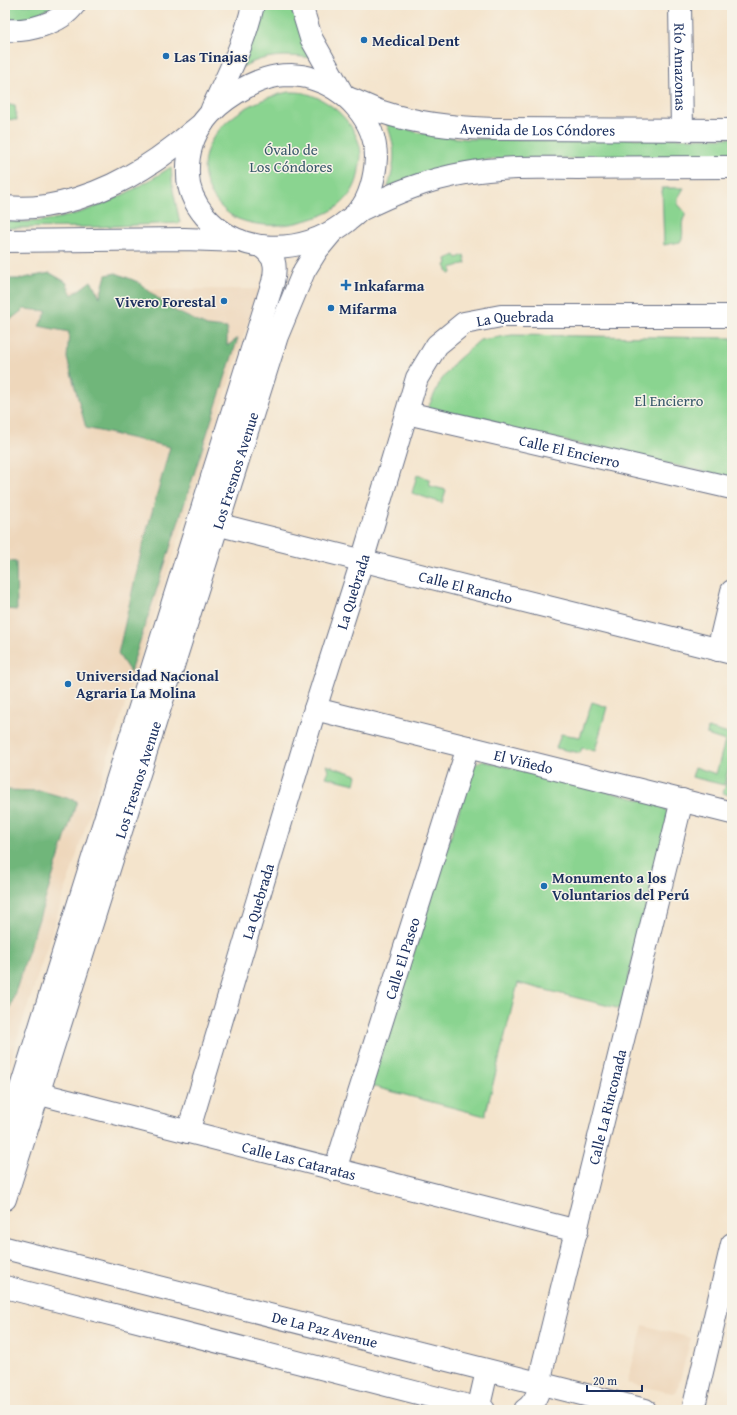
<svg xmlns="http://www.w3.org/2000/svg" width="737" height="1415" viewBox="0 0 737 1415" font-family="'Gentium Book Plus',serif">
	<rect width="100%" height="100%" fill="#f7f3e8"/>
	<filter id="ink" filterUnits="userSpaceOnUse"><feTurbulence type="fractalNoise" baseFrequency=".025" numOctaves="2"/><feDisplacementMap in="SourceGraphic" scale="8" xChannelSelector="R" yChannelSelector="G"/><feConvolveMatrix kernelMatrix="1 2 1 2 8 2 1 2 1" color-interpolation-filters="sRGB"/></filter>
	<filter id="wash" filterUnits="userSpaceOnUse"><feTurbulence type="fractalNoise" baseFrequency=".012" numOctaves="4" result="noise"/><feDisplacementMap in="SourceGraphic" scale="16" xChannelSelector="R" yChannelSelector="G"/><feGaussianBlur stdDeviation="0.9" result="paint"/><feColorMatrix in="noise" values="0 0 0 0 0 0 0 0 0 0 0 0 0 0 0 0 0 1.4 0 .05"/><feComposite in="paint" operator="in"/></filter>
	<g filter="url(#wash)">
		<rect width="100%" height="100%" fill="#f4e4cc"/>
		<!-- built -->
		<path fill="#eed7bb" d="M259,289l-254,788v-787z
			M643,1325l48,13 -14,53 -5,2 -45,-10z"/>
		<!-- green -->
		<path fill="#8ad490" stroke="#528277" d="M5,5h49l-8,5 -22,10 -19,1z
			M263,5h29l20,53c-27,-3 -45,-4 -70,9z
			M289,92c5,0 10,0 15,1 27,6 55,33 57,61 0,5 -1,10 -2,15 -1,13 -7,25 -17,34 -11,10 -24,14 -38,18 -21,6 -45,6 -66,-2 -13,-6 -23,-17 -29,-30 -22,-51 36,-89 80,-97z
			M5,104l10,2 2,14 -12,-1z
			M386,122l30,10 23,4 28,3 265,-1v20l-238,1 -29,3 -35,9 -42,16c8,-25 8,-41 -2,-65z
			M171,167l2,23 7,33 -85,4 -90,1v-7c59,7 118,-23 166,-54z
			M662,188h22l-6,10v6l7,8v4c-6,8 1,19 -5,26l-16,3z
			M455,255l2,3 7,-3 2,8 -15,5 1,5 -3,1 -4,-9 2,-1 -1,-5z
			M512,335l220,3v140l-305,-68 13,-28 15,-20 25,-22z
			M417,475l12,4 1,7 16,4 -4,13 -30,-10z
			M592,702l15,5 -12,44 -13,-3 -2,5 -24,-5 5,-14 19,3z
			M708,728l24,7v20l-8,30 -32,-8 3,-10 21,7 9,-33 -18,-6z
			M483,761l179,44 5,7 1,3 -47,194 -103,-26 -33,133 -114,-30 102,-319 4,-4z
			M326,765l31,10 -2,9 -29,-7 3,-7z
			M729,775l3,1v20l-9,-3z"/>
		<!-- forest -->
		<path fill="#6fb67a" stroke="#45726c" d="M50,273l16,9 6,13 19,-14 9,16 6,-22 10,-2 22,9 33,27 36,17 20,2v18l11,-8 -108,334 -12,-18 24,-106 28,-101 -84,-19 -19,-70 2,-26 -30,-6 8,-15 -23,-2 -19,15v-45h14z
			M5,561l11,1 1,48 -12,-1z
			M5,790l37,1 35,10 -72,223z"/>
	</g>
	<g filter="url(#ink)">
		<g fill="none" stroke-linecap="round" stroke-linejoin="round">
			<defs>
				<g id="minor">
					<path id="s1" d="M680,5l2,125"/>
					<path d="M5,30c22,2 55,-6 69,-25"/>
					<path id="s2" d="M348,98c11,4 22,10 34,14 36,12 74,16 112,17l238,1"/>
					<path d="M5,207c13,1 27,1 40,-1 46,-7 91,-30 127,-58 11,-8 21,-17 31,-25"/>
					<path d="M358,211c37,-18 67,-31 108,-38 37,-7 75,-5 112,-5 51,-1 103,-1 154,-1"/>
					<path d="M5,241l179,-2 56,2"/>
					<path id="s3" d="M407,413l325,75"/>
					<path id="s4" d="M200,520l532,133"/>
					<path d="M718,650l14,-59"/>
					<path id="s5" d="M315,709l417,104"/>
					<path id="s6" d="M21,1089l556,142"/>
					<path id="s7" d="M188,1132l127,-423 47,-148 55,-183 20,-33 27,-22 37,-7h231"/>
					<path id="s8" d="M335,1170l133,-423"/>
					<path id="s9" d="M5,1248l640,162"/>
					<path d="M5,1287l479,123"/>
					<path d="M478,1410l9,-39"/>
					<path id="s10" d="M525,1410c15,-10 15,-28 18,-45l139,-565"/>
					<path d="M693,1410l39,-166"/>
				</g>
				<g id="major">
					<path d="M301,5l10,33 31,55"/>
					<path d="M292,75c6,1 13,1 18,3 36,10 66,42 66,80 -1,18 -6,41 -18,54 -5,5 -11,9 -16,13 -42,30 -103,31 -137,-9 -10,-12 -17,-26 -17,-41 -1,-20 4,-38 16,-54 15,-20 48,-41 73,-45 5,-1 11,-1 15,-1z"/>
					<path d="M212,109c16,-34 33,-67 41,-104"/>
					<path d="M5,1139l268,-857c4,-18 2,-25 -12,-36"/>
					<path id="s11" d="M5,1199l272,-863 27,-65 13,-21 15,-18"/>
				</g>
			</defs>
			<!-- minor casing -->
			<use href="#minor" stroke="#676e84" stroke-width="24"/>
			<!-- major casing -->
			<use href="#major" stroke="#676e84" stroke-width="24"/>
			<!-- minor -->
			<use href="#minor" stroke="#fff" stroke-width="22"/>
			<!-- major -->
			<use href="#major" stroke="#fff" stroke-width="22"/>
		</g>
	</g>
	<!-- markers -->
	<g fill="#1f6fb2" stroke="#f7f3e8" stroke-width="1.5">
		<circle cx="364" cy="40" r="4"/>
		<circle cx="166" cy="56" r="4"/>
		<path d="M344 279h4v4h4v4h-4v4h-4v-4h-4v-4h4z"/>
		<circle cx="224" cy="301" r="4"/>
		<circle cx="331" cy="308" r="4"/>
		<circle cx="68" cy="684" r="4"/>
		<circle cx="544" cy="886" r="4"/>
	</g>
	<g text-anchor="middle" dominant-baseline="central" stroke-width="3" stroke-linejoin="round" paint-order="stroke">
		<!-- poi labels -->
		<g font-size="15" font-weight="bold" fill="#1b2f5e" stroke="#f7f3e8" text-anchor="start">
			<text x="372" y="40">Medical Dent</text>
			<text x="174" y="56">Las Tinajas</text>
			<text x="354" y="285">Inkafarma</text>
			<text x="216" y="301" text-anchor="end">Vivero Forestal</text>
			<text x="339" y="308">Mifarma</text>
			<text x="76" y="675">Universidad Nacional<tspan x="76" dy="17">Agraria La Molina</tspan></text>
			<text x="552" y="877">Monumento a los<tspan x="552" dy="17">Voluntarios del Perú</tspan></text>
		</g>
		<!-- street labels -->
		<g font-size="15" fill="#1b2f5e" stroke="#f7f3e8">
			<text stroke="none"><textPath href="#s1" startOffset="62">Río Amazonas</textPath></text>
			<text stroke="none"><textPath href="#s2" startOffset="194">Avenida de Los Cóndores</textPath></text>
			<text stroke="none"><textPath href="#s7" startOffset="913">La Quebrada</textPath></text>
			<text stroke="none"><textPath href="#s3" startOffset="167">Calle El Encierro</textPath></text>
			<text stroke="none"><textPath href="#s11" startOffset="764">Los Fresnos Avenue</textPath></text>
			<text stroke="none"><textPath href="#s4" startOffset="274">Calle El Rancho</textPath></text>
			<text stroke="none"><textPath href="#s7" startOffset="565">La Quebrada</textPath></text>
			<text stroke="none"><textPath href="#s5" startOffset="215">El Viñedo</textPath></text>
			<text stroke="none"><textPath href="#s11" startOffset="440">Los Fresnos Avenue</textPath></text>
			<text stroke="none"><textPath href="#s7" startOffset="241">La Quebrada</textPath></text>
			<text stroke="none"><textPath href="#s8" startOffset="222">Calle El Paseo</textPath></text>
			<text stroke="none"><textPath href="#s10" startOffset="316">Calle La Rinconada</textPath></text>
			<text stroke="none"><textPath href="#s6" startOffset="287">Calle Las Cataratas</textPath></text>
			<text stroke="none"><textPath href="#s9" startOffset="330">De La Paz Avenue</textPath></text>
		</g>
		<!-- park labels -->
		<g font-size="15" fill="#37586a" stroke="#f7f3e8">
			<text x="291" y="149">Óvalo de<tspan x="291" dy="17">Los Cóndores</tspan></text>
			<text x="669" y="400">El Encierro</text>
		</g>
	</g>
	<!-- margin -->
	<rect width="737" height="1415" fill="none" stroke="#f7f3e8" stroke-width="20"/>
	<!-- scale -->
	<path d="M587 1385v6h55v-6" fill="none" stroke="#1b2f5e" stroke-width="2"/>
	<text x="593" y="1385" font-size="12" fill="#1b2f5e" stroke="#f7f3e8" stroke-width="3" paint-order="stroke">20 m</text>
</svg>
